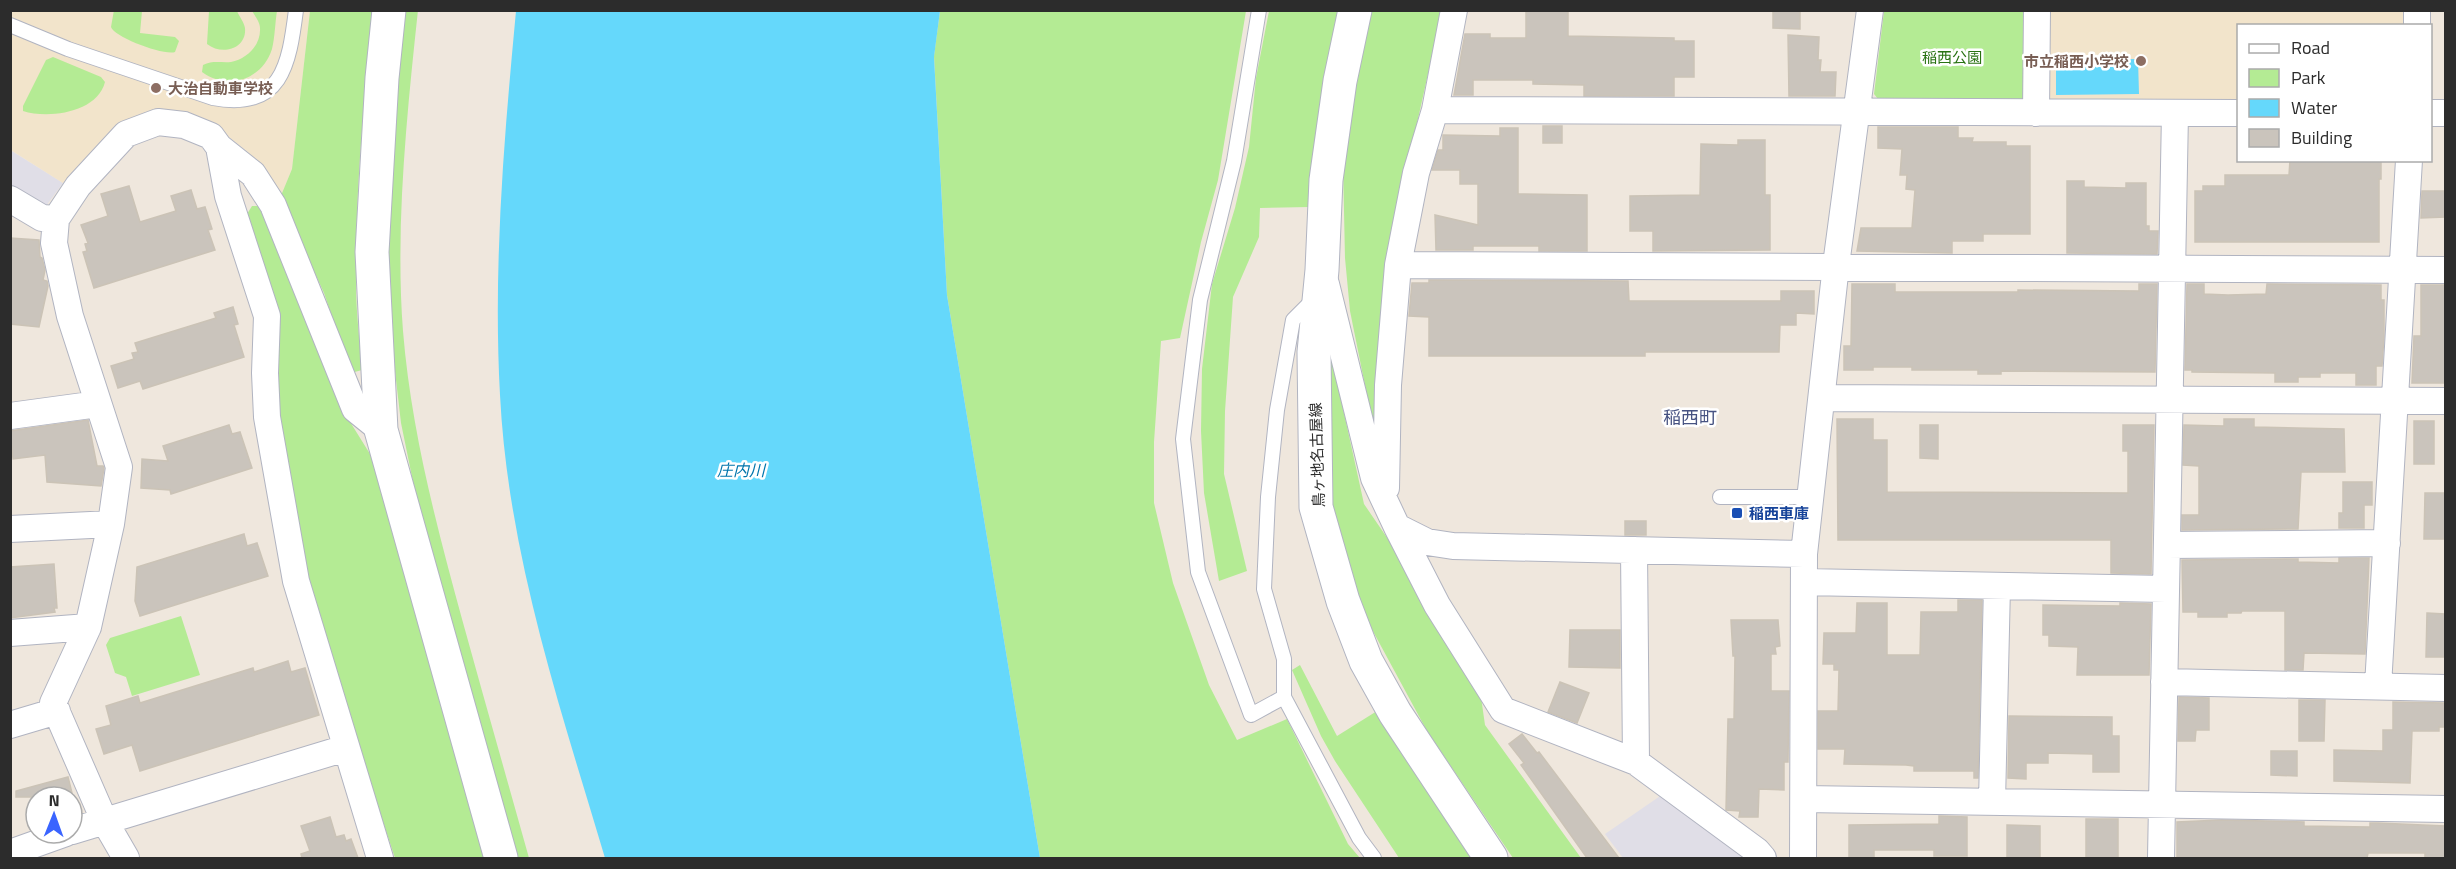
<svg xmlns="http://www.w3.org/2000/svg" width="2456" height="869" viewBox="0 0 2456 869" font-family="'Titillium Web','Noto Sans JP',sans-serif">
	<rect width="100%" height="100%" fill="#efe7dd"/>
	<!-- industrial -->
	<path fill="#e0dee7" d="M10,150l53,33 -20,27 -32,-18z
		M1666,792l88,66h-131l-18,-24z"/>
	<!-- education -->
	<path fill="#f2e4cb" d="M10,11h300l-18,158 -12,29 -32,-46 -33,-26 -37,-12 -27,-3 -33,16 -55,56 -52,-33z
		M2043,11h361l-1,14 -165,1v79h-184l-12,-8z"/>
	<!-- green -->
	<path fill="#b4eb94" d="M114,10l28,1 -2,22 35,4 4,4 -4,11c-11,4 -61,-15 -64,-25z
		M418,10c-11,103 -23,218 -15,321 8,98 33,193 59,288 22,80 45,160 67,239h-11l-98,-342 -19,-93 -11,-95 -3,-80 2,-105 14,-132z
		M209,11h28c2,5 7,11 8,17 2,21 -23,28 -38,16z
		M252,11h25c-2,12 -2,26 -5,38 -10,31 -44,42 -70,23l1,-7c10,-5 18,-2 28,-3 16,-3 30,-17 29,-34 0,-6 -5,-12 -8,-17z
		M310,11h63c-9,90 -18,181 -17,273 0,29 4,58 6,86l-11,3 -27,-80 -44,-95 12,-29z
		M940,11h306l-28,169 -17,62 -21,96 -19,3 -7,101v61l19,80 36,102 28,55 50,-21 61,125 12,14h-320l-93,-563 -13,-239z
		M1269,11h73l-33,196 -49,1 -1,29 -26,60 -8,114 -1,63 23,97 -28,10 -15,-88 -3,-62 1,-62 10,-85 23,-76 14,-61 7,-69z
		M1367,11h75l-55,247 -12,126 2,61 -27,-134 -5,-53 -2,-94z
		M1884,11h147l-8,93h-141l-8,-10z
		M53,57l48,20 4,5c-8,31 -57,37 -82,29v-5l23,-46z
		M252,206h7l8,7 85,212 23,37 113,396h-93l-92,-277 -56,-367z
		M1326,331l38,173 26,38 91,155 4,28 96,133h-68l-86,-127 -78,-144 -20,-90z
		M181,616l19,59 -68,21 -6,-19 -11,-4 -9,-28 4,-7z
		M1300,665l37,71 40,-25 99,147h-77l-64,-97 -14,-25 -29,-66z"/>
	<!-- water -->
	<path fill="#65d8fb" d="M516,11h424l-6,46 13,238 93,563h-435c-45,-151 -97,-304 -105,-463 -7,-128 4,-257 16,-384z
		M2138,59l1,35 -83,1v-35z"/>
	<!-- building -->
	<path fill="#cac4bc" stroke="#cbc3b6" stroke-width="1.5" d="M1526,10h42v26l106,2v3h20v36h-20v19h-90v-11l-51,-1v-4h-60v15h-19l11,-61h25v4h36z
		M1773,10h27v19l-27,-1z
		M1788,35l31,2 -1,23h3l-1,12h16l-1,24h-46z
		M1543,126h19v17h-19z
		M1878,127h80v11h15l-1,4h34v4h24v88h-47v7h-31v12l-95,-2 4,-23h51l3,-38 -9,-1 1,-14h-7l2,-26 -24,-1z
		M1500,128h18v66l69,1v56h-48v-5h-66v4h-37l-1,-35 43,10v-41h-18v-14h-28l6,-20h5v-15l57,1z
		M1738,140h27v55h5v55l-117,1v-20h-23v-35l70,-1 1,-51 37,1z
		M2290,160h91v19h-2v63h-184v-51h8v-5h22v-11h64z
		M2067,181h17v6l42,1v-5h20v43h3v5h9l-1,23 -90,-1z
		M129,186l11,36 36,-11 -5,-15 20,-6 6,19 8,-2 7,22 -4,1 7,20 -121,38 -11,-36 4,-1 -2,-7 3,-1 -7,-18 27,-9 -7,-22z
		M2422,191h23v26l-24,1z
		M10,238l29,2 1,17 2,1 3,12 -2,10 4,1 1,5 -9,41 -29,-3z
		M1429,280l199,1 1,20h152v-10h33v23l-18,-1v12h-16l-1,27h-134v4h-216v-39l-20,-1 3,-33h17z
		M1852,284h43v8h123v-2l121,1v-7h18l-2,88 -154,-1v3h-23v-4h-66v-3h-39v3h-29v-24h7z
		M2187,284h17v10l24,1 38,-1 1,-10 114,1v15h3v36l-2,30h-6v19h-20v-12h-36v4h-22v5h-23v-9l-83,-1v-2h-7z
		M2421,285h24v98h-33l2,-47h7z
		M233,307l5,17 -4,1 10,32 -101,32 -3,-8 -22,7 -7,-22 23,-7 -2,-6 6,-1 -3,-9 81,-25 -2,-5z
		M1837,419h36v21h14v52l241,1v-42h-5v-26h31l-3,149 -40,-1v-33h-273z
		M2224,419h30v8l90,2 1,43h-44l-3,57 -116,1v-15h17v-49l-16,-1 1,-40 40,1z
		M88,420l9,46h6l1,2 -3,18 -54,-4 -2,-27 -32,4 -3,-28z
		M2414,421h20v43h-20z
		M229,425l3,9 8,-2 12,36 -81,26 -1,-4 -29,-2 1,-29 26,2 -5,-15z
		M1920,425h18v34l-18,-1z
		M2343,482h29v23h-8v23h-25v-15h4z
		M2425,493h20v46h-21z
		M1625,521h21v14h-21z
		M244,534l3,12 10,-3 11,33 -128,40 -5,-15 2,-34z
		M2339,558h30l-4,96 -61,-1 -1,17h-18v-59h-43l-1,2h-14v4h-29v-5h-15l-1,-52 116,-1v3l41,1z
		M54,564l3,44h-3l1,4 -45,6v-51z
		M1958,600h24l-4,178h-4v-7h-60v-5l-8,-1 -62,-1 1,-15h-27v-38h20l1,-41h-5v-6h-11l1,-31h32l1,-30h30v52h33l1,-43h37z
		M2120,603l31,1 -2,71h-72l1,-28 -29,-1v-11h-6v-30l77,1z
		M2427,613l18,1v43h-19z
		M1731,620h47l2,26 -5,1 1,7h-5v37h18l-1,71h-4v28l-25,-1 -1,28h-19l1,-6 -14,-1 2,-91h6l1,-63h-2z
		M1570,630h50v38l-51,-1z
		M288,661l3,11 14,-4 14,47 -179,56 -8,-26 -28,9 -8,-25 15,-4 -5,-19 32,-10 2,7 113,-35 1,4z
		M1560,682l29,11 -12,30 -29,-11z
		M2179,697l30,1v32h-13l-1,11h-17z
		M2299,700h26l-1,41h-25z
		M2393,702l52,1v24h-6v4h-27l-2,52 -76,-2v-31l49,1v-21h10z
		M2009,716l103,1v19h7v36h-26v-18l-45,-1v10h-22v16l-18,-1z
		M1522,734l15,19 2,-1 80,106h-32l-66,-93 3,-2 -15,-19z
		M2271,751h26v25l-26,-1z
		M68,777l5,20h-57v-6z
		M1939,816l28,1v39h-33v-6h-60v8h-25v-33l90,-1z
		M330,817l6,20 8,-2 2,6 5,-2 7,19h-56l-1,-4 9,-3 -9,-25z
		M2086,819h32v39h-32z
		M2221,820l83,2v4l66,1v-4h8l67,3v32h-20v-5h-57l-1,5h-190v-36z
		M2007,825l33,1v32h-33z"/>
	<g fill="none" stroke-linecap="round" stroke-linejoin="round">
		<defs>
			<path id="lane" d="M1259,10l-25,151 -34,139 -17,139 15,133 53,143 33,-18 75,141 15,20
				M10,25l58,24 145,49c69,13 76,-33 83,-88
				M1720,497h91
				M1284,697v-38l-20,-70 4,-92 9,-87 16,-90 20,-20"/>
			<path id="street" d="M2417,26v-16
				M1435,110l803,3
				M2036,113l1,-103
				M2430,113h16
				M219,147l9,49 39,120 -2,57 2,44 29,164 84,277
				M10,199l32,19 14,1
				M1398,265l1048,5
				M1326,284l48,194 23,49 30,15 26,4 351,8
				M1823,398l623,3
				M10,416l88,-12
				M1386,488l2,-103 10,-120 18,-92 19,-63 19,-100
				M1397,527l40,78 66,105 133,52 121,89 6,7
				M10,529l101,-5
				M2167,545l220,-2
				M1634,550l2,212
				M1804,582l362,7
				M10,633l78,-6
				M2164,682l282,6
				M2378,686l31,-526
				M10,725l47,-14
				M1804,799l642,10
				M1992,802l5,-216
				M72,831l274,-83
				M10,853l56,-20
				M126,858l-22,-38 -51,-117 35,-76 23,-103 8,-57 -49,-151 -16,-73 2,-24 22,-33 48,-52 32,-12 26,3 27,11 8,11 34,27 20,31 82,204 26,21
				M1803,858l1,-304 32,-289 34,-255
				M2161,858l14,-745"/>
			<path id="secondary" d="M389,10l-7,68 -10,174 9,178 120,428
				M1355,10l-15,71 -14,99 -4,90 -8,82 2,155 27,94 23,60 29,52 96,145"/>
		</defs>
		<!-- lane casing -->
		<use href="#lane" stroke="#b1b4c1" stroke-width="16"/>
		<!-- street casing -->
		<use href="#street" stroke="#b1b4c1" stroke-width="28"/>
		<!-- secondary casing -->
		<use href="#secondary" stroke="#b1b4c1" stroke-width="35"/>
		<!-- lane -->
		<use href="#lane" stroke="#fff" stroke-width="14"/>
		<!-- street -->
		<use href="#street" stroke="#fff" stroke-width="26"/>
		<!-- secondary -->
		<use href="#secondary" stroke="#fff" stroke-width="33"/>
	</g>
	<!-- markers -->
	<g fill="#8d6e63" stroke="#fff" stroke-width="2">
		<circle cx="2141" cy="61" r="6"/>
		<circle cx="156" cy="88" r="6"/>
	</g>
	<rect fill="#1a4fb4" stroke="#fff" stroke-width="2" x="1731" y="507" width="12" height="12" rx="3"/>
	<g text-anchor="middle" dominant-baseline="central" stroke-width="5" stroke-linejoin="round" paint-order="stroke">
		<!-- park labels -->
		<g font-size="15" fill="#297213" stroke="#fff">
			<text x="1952" y="57">稲西公園</text>
		</g>
		<!-- education labels -->
		<g font-size="15" font-weight="bold" fill="#785e54" stroke="#fff" text-anchor="end">
			<text x="2129" y="61">市立稲西小学校</text>
			<text x="168" y="88" text-anchor="start">大治自動車学校</text>
		</g>
		<!-- street labels -->
		<g font-size="15" fill="#2c2c2c" stroke="#fff">
			<text transform="translate(1317 455) rotate(-92)">鳥ヶ地名古屋線</text>
		</g>
		<!-- transit labels -->
		<g font-size="15" font-weight="bold" fill="#164399" stroke="#fff" text-anchor="start">
			<text x="1749" y="513">稲西車庫</text>
		</g>
		<!-- water labels -->
		<g font-size="16" font-style="italic" fill="#0075ac" stroke="#fff">
			<text x="741" y="470">庄内川</text>
		</g>
		<!-- quarter labels -->
		<g font-size="18" fill="#475382" stroke="#fff">
			<text x="1690" y="417">稲西町</text>
		</g>
	</g>
	<!-- border -->
	<rect width="2456" height="869" fill="none" stroke="#2c2c2c" stroke-width="24"/>
	<!-- legend -->
	<rect x="2237" y="24" width="195" height="138" fill="#ffffff" stroke="#ababab" stroke-width="1.5"/>
	<rect x="2249" y="44" width="30" height="9" fill="#ffffff" stroke="#ababab" stroke-width="1.5"/>
	<text x="2291" y="54" font-size="18" fill="#2c2c2c">Road</text>
	<rect x="2249" y="69" width="30" height="18" fill="#b4eb94" stroke="#ababab" stroke-width="1.5"/>
	<text x="2291" y="84" font-size="18" fill="#2c2c2c">Park</text>
	<rect x="2249" y="99" width="30" height="18" fill="#65d8fb" stroke="#ababab" stroke-width="1.5"/>
	<text x="2291" y="114" font-size="18" fill="#2c2c2c">Water</text>
	<rect x="2249" y="129" width="30" height="18" fill="#cac4bc" stroke="#ababab" stroke-width="1.5"/>
	<text x="2291" y="144" font-size="18" fill="#2c2c2c">Building</text>
	<!-- north arrow -->
	<g transform="translate(54 815) rotate(1)"><circle r="28" fill="#ffffff" stroke="#ababab" stroke-width="1.5"/>
	<path d="M0-4.5L10 22L0 15L-10 22Z" fill="#3a64ff"/>
	<text y="-9" font-size="16" font-weight="bold" text-anchor="middle" fill="#2c2c2c">N</text>
	</g>
</svg>
